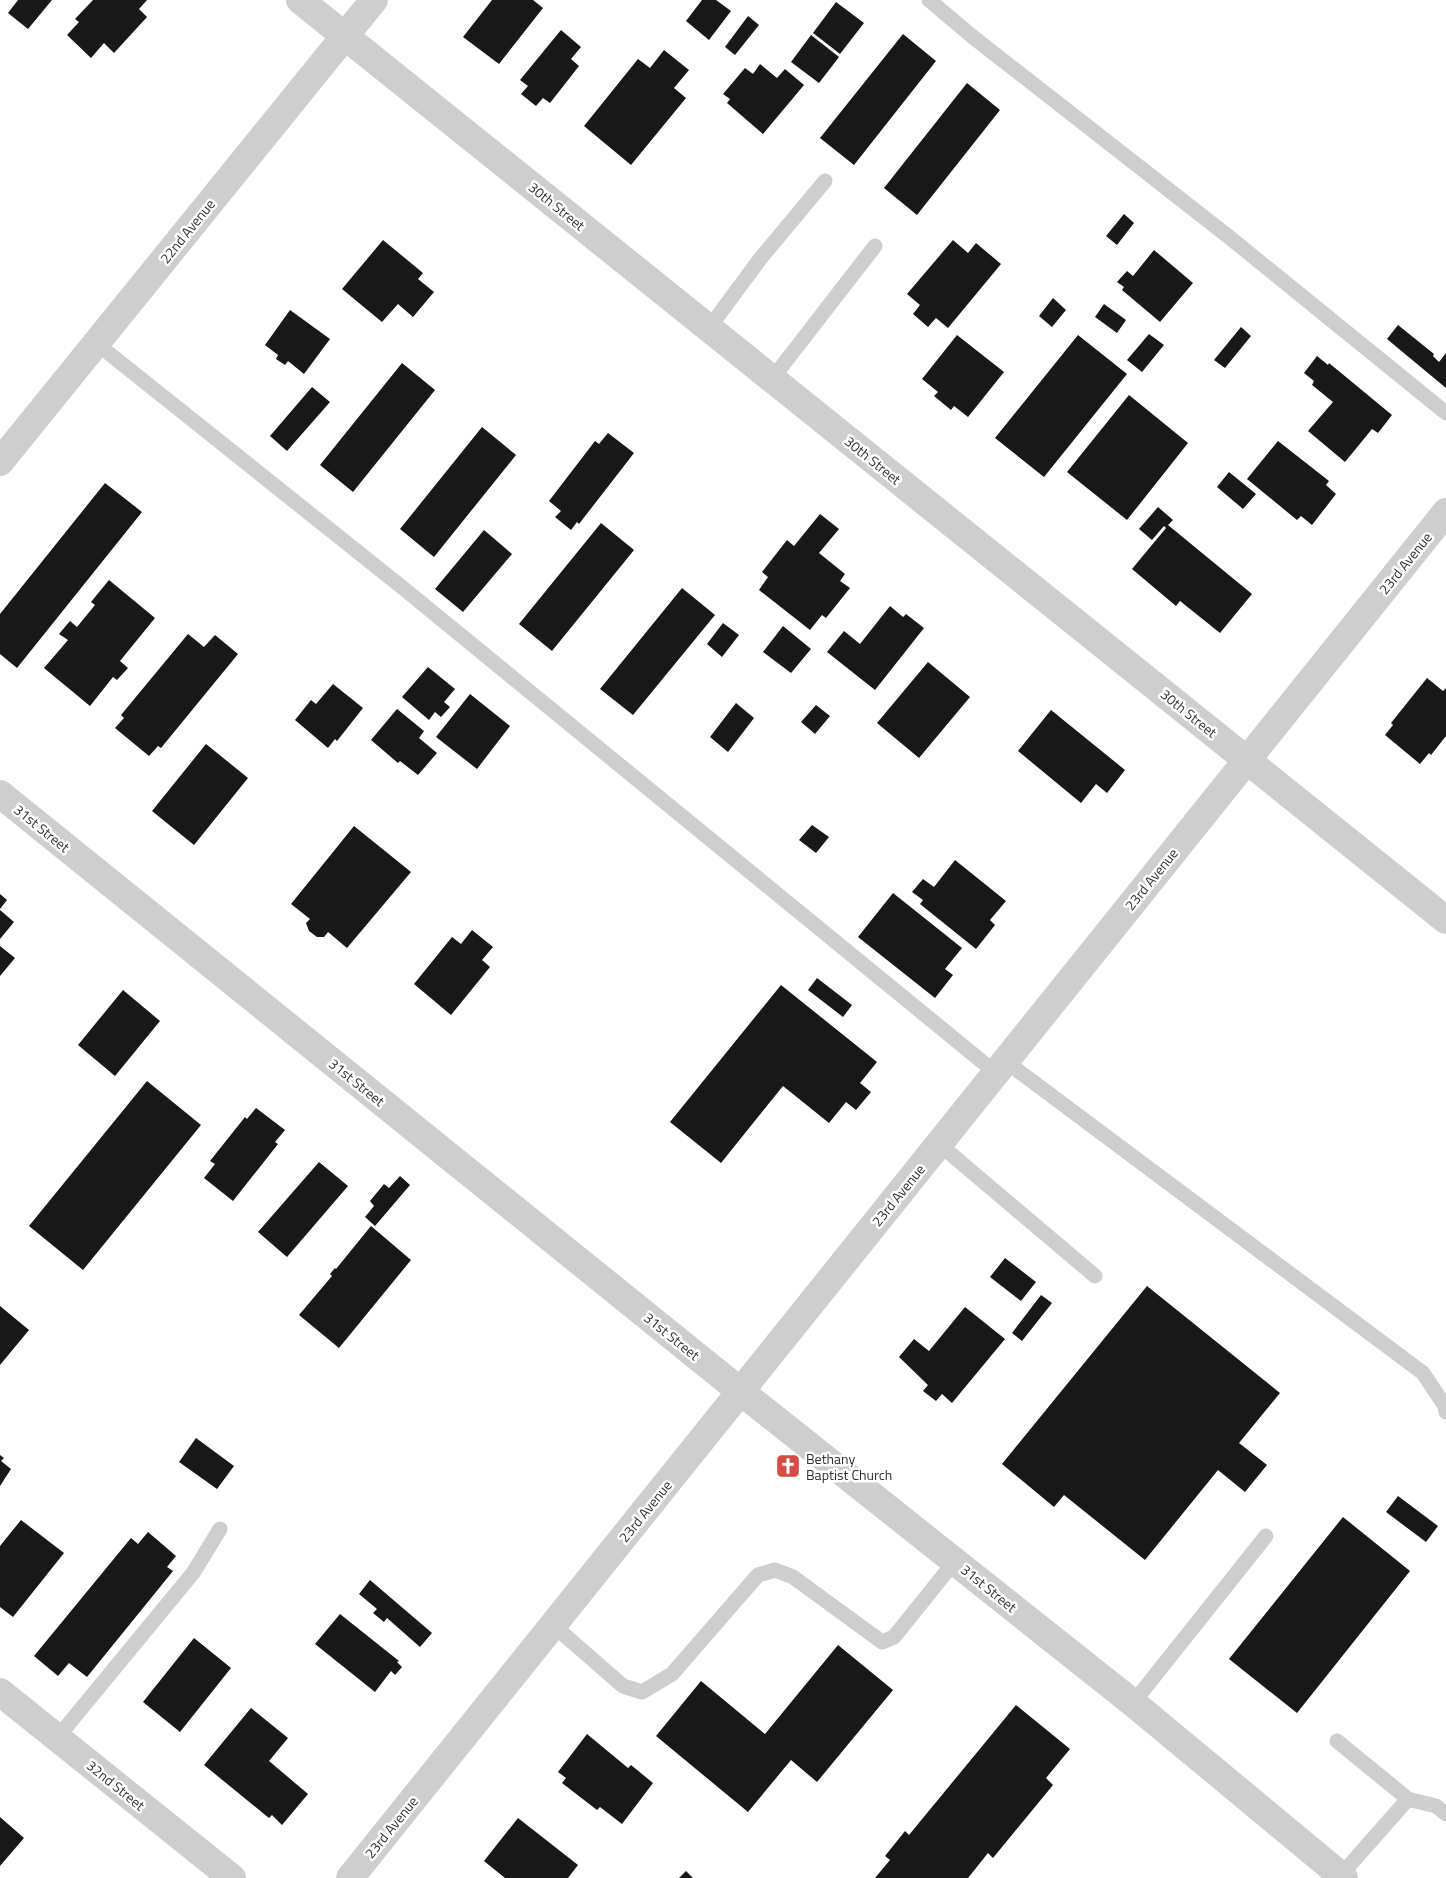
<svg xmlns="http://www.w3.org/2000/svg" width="1446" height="1878" viewBox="0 0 1446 1878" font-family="'Titillium Web',sans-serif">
	<rect width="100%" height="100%" fill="#fff"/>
	<!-- building -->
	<path fill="#181818" d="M18,0h34l-24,29 -20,-16z
		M93,0h54l-8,9 8,8 -33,36 -10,-10 -13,15 -24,-23 12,-13 -4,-3z
		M492,0h41l10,8 -44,56 -36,-27z
		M702,0h14l15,11 -22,29 -23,-19z
		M836,2l28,21 -24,31 -27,-21z
		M748,16l11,9 -24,30 -10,-8z
		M561,30l20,17 -10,12 8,7 -29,37 -7,-5 -7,8 -15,-12 7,-8 -8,-6z
		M903,34l33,27 -82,104 -34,-27z
		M811,35l28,22 -20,26 -28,-21z
		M664,50l25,20 -15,18 12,10 -55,67 -47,-39 54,-67 12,9z
		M760,64l17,14 8,-9 19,16 -41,49 -36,-31 3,-4 -7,-5 22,-26 8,6z
		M967,83l33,27 -83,105 -33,-27z
		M1124,214l10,9 -17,22 -11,-9z
		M383,240l40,33 -5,6 16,13 -21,25 -15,-13 -16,18 -40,-33z
		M953,240l15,13 8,-10 25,21 -53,64 -12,-10 -8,9 -15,-13 7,-9 -13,-11z
		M1154,250l39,33 -33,39 -38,-32 2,-3 -7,-5 10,-11 6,5z
		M1053,298l13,12 -14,17 -13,-11z
		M1104,304l22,16 -9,13 -22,-16z
		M290,310l40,29 -26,35 -16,-13 -3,4 -9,-6 2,-4 -13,-10z
		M1398,325l36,29 -1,2 6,6 7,-9v35l-59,-49z
		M1241,327l10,9 -26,32 -11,-8z
		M1149,334l15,11 -22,27 -15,-12z
		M957,335l47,37 -36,45 -14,-11 -3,4 -17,-14 4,-4 -16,-13z
		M1078,335l49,39 -83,103 -49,-39z
		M1317,356l11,9 1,-2 63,52 -14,18 -6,-4 -27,33 -37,-31 25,-29 -21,-17 2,-4 -10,-8z
		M402,363l33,27 -82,102 -33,-27z
		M312,387l18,15 -43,49 -17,-15z
		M1129,395l59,48 -61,77 -60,-48z
		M482,427l34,28 -82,102 -34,-28z
		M608,433l26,20 -55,71 -2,-2 -6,8 -16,-13 6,-6 -12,-10 46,-60 4,3z
		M1278,441l51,40 -3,4 10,9 -24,31 -11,-9 -4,4 -50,-41z
		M1229,472l27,22 -13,15 -26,-22z
		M105,483l37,29 -125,156 -17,-14v-40z
		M1158,507l15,13 -5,5 84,69 -32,39 -40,-32 -4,5 -44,-37 34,-41 -2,-2 -12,14 -13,-11z
		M820,514l19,15 -20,24 26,21 -5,7 10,7 -24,30 -4,-3 -12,15 -51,-40 9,-13 -6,-5 25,-32 7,6z
		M601,523l33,27 -82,101 -33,-27z
		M484,530l28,24 -49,58 -28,-23z
		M109,580l46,38 -35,43 8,7 -11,12 -4,-3 -23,29 -46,-38 24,-28 -9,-6 11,-13 7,6 18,-22 -4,-3z
		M682,588l33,27 -82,100 -33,-26z
		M890,606l13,11 3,-3 18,14 -49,62 -48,-38 17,-21 16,13z
		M723,623l16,12 -17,22 -15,-13z
		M783,626l28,23 -20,24 -28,-21z
		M188,634l16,13 11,-12 23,19 -77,94 -3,-2 -9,10 -34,-28 9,-10 -3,-3z
		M928,662l42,35 -51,61 -42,-35z
		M428,667l27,22 -11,13 6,5 -9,10 -6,-5 -6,8 -27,-23z
		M1427,678l16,13 3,-3v48l-15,19 -2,-2 -9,11 -35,-29 8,-10 -2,-2z
		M333,684l30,24 -26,33 -2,-2 -7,9 -33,-28 16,-20 5,4z
		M470,694l40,32 -33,43 -41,-32z
		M736,703l18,15 -26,34 -18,-15z
		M816,705l14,11 -15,18 -14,-12z
		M397,709l27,22 -5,7 18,15 -19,22 -18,-14 -2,2 -27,-23z
		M1051,710l74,60 -18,23 -11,-9 -15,19 -63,-52z
		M206,744l42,34 -54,67 -42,-34z
		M812,825l17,12 -13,16 -17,-13z
		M354,826l57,46 -64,76 -19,-16 -4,5h-7l-8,-6 -3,-8 4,-4 -19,-15z
		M955,860l51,41 -16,19 5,5 -19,24 -56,-45 3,-4 -11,-8 11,-13 11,8z
		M893,893l69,55 -17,21 8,6 -18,23 -77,-61z
		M0,894l7,6 -7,9z
		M0,910l14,12 -14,17z
		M472,930l21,17 -11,13 8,7 -39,48 -37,-31 38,-47 9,7z
		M0,946l15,12 -15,18z
		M817,978l35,27 -9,12 -35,-27z
		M781,985l96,77 -17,21 11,9 -15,18 -10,-8 -17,21 -46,-37 -62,77 -51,-41z
		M123,990l37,31 -45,55 -37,-31z
		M147,1081l54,44 -118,145 -54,-44z
		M256,1108l29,22 -10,12 3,2 -45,57 -29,-23 11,-14 -5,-3 35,-44 2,2z
		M319,1162l29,24 -61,71 -29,-25z
		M400,1176l10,9 -35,41 -10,-9 9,-11 -4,-5 14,-17 5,4z
		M371,1226l40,34 -72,88 -40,-33 33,-39 -2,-2 5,-6 1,1z
		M1005,1258l31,24 -15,19 -31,-24z
		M1147,1286l133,107 -41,50 28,22 -22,27 -27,-22 -73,90 -81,-65 -10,12 -52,-43z
		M1041,1295l11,8 -30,38 -10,-8z
		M0,1306l29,24 -29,35z
		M965,1307l40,32 -53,64 -10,-9 -6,7 -13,-10 5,-6 -29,-28 15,-18 15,12z
		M196,1438l38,28 -17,23 -38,-27z
		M0,1455l4,3 -3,3 10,8 -11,17z
		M1398,1496l40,30 -12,16 -40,-30z
		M1343,1517l67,54 -113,142 -68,-54z
		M21,1520l43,33 -51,64 -13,-10v-61z
		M148,1532l28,24 -9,11 6,4 -86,106 -18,-14 -11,13 -24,-20 97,-118 7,6z
		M370,1580l62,53 -12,14 -33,-29 -3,4 -11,-9 4,-4 -18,-15z
		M340,1614l59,47 -2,1 5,5 -7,8 -4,-4 -16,21 -60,-48z
		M194,1638l37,30 -51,64 -37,-30z
		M838,1645l55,45 -76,92 -26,-22 -43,52 -92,-76 45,-55 64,53z
		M1016,1705l54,44 -24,29 7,7 -60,73 -5,-5 -20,25h-93l15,-18 -5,-4 20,-25 4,4z
		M251,1708l37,30 -19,23 39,33 -26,31 -10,-10 -3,3 -65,-53z
		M587,1734l41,34 3,-3 22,18 -31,41 -22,-17 -3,3 -35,-27 4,-5 -8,-6z
		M0,1817l24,21 -24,28z
		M518,1818l60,47 -10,13h-63l-21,-17z
		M686,1871l7,7h-14z"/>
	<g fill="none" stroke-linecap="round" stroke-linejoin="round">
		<!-- service -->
		<path stroke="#cecece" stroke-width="15" d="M929,0l44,37 256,200 217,176
			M709,328l51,-69 65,-78
			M96,343l307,245 593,485
			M772,379l103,-133
			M1005,1061l418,312 22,33 1,6
			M939,1144l156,132
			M553,1625l70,61 19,6 30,-18 86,-99 17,-5 18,7 89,65 12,-5 61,-76
			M1133,1703l133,-167
			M57,1738l136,-165 27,-44
			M1337,1741l71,58
			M1341,1875l67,-76 28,7 10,8"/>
		<!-- minor -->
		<path stroke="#cecece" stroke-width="28" d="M300,0l1146,920
			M0,462l374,-462
			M0,794l740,597 393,312 211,175
			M0,1692l232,186
			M350,1878l1096,-1366"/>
	</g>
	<!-- icons -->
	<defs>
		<symbol id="church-square" viewBox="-11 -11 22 22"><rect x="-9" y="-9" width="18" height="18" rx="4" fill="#d54b46" stroke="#fff"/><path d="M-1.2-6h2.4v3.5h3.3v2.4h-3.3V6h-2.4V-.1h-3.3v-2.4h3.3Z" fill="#fff"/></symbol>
	</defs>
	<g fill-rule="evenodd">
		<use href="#church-square" x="774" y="1452" width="28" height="28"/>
	</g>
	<g text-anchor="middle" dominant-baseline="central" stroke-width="5" stroke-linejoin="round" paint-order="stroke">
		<!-- street labels -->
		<g font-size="14" fill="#313131" stroke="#fff">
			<text transform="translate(557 206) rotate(39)">30th Street</text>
			<text transform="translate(187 231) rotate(-51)">22nd Avenue</text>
			<text transform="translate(873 460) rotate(39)">30th Street</text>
			<text transform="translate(1405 563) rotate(-51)">23rd Avenue</text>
			<text transform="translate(1189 713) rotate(39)">30th Street</text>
			<text transform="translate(42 828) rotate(39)">31st Street</text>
			<text transform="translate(1151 879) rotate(-51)">23rd Avenue</text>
			<text transform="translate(357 1082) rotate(39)">31st Street</text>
			<text transform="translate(898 1195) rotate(-51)">23rd Avenue</text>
			<text transform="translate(672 1336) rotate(39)">31st Street</text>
			<text transform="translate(645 1511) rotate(-51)">23rd Avenue</text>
			<text transform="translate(989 1588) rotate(39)">31st Street</text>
			<text transform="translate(116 1785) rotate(39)">32nd Street</text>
			<text transform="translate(391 1827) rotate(-51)">23rd Avenue</text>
		</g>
		<!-- poi labels -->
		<g font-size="14" fill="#313131" stroke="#fff" text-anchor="start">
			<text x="806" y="1458">Bethany<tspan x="806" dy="16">Baptist Church</tspan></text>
		</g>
	</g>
</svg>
